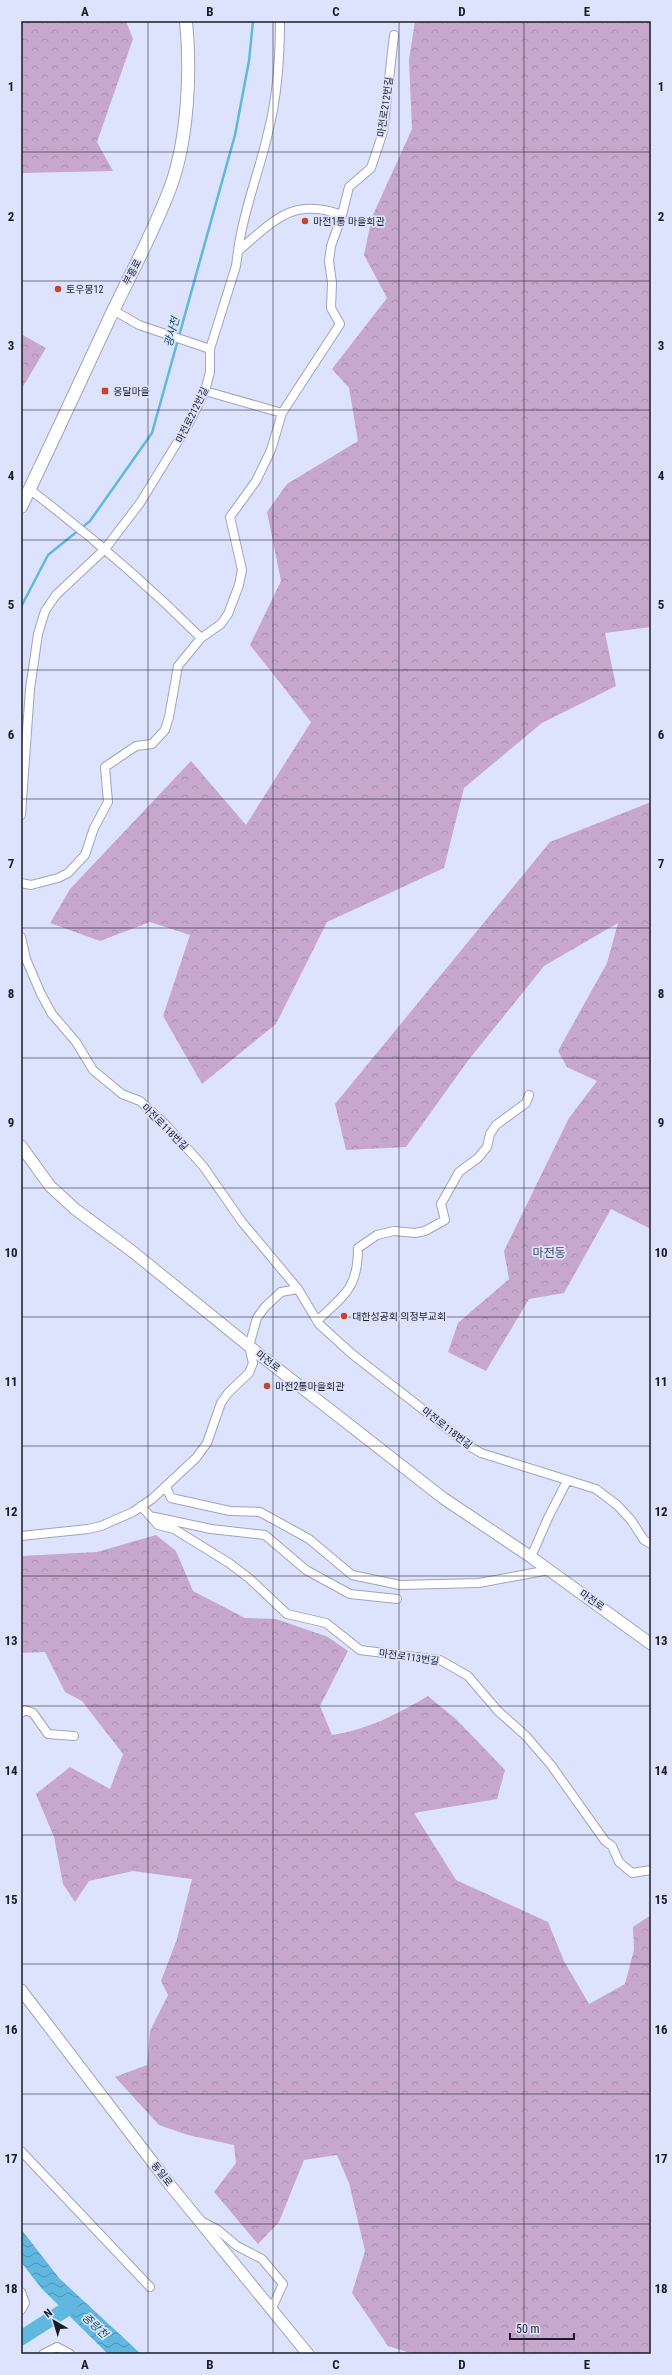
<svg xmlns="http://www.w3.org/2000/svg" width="672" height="2375" viewBox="0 0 672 2375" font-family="'Roboto Condensed','Noto Sans KR',sans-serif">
	<defs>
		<pattern id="forest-crowns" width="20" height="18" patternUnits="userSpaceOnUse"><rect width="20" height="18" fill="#c7a7cd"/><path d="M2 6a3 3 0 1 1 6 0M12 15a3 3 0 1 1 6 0" fill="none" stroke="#aa8fb0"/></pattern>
		<pattern id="water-waves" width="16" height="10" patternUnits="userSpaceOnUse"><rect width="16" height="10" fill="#60b7df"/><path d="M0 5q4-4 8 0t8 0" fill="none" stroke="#4e94b5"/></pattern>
	</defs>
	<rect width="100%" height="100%" fill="#dee3fd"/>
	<!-- forest -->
	<path fill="url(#forest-crowns)" d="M21,21h105l7,18 -36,103 16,29 -90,2 -2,11z
		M415,21h236v606l-46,6 11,53 -74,37 -78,65 -20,80 -117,54 -51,102 -74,60 -39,-68 27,-81 -40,-13 -50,19 -50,-18 20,-34 121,-128 55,64 65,-103 -61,-77 31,-64 -14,-69 20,-28 71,-43 -9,-53 -17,-19 55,-71 -23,-43 8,-38 40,-88 -3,-69z
		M21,334l25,14 -25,42z
		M651,802v427l-40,-20 -47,84 -35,6 -43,72 -38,-19 10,-29 51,-44 -5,-28 65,-133 28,-37 -30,-14 -9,-16 49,-88 11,-40 -74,43 -77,96 -61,85 -60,3 -11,-46 215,-262z
		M156,1535l20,16 17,40 52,27 31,1 52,18 20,14 -28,55 12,29c38,-6 63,-20 96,-39l29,24 48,50 -8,29 -83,14 42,67 92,42 16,39 25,43 36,-20 9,-34 -1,-23 18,-12v439h-238l-25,-8 -36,-53 13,-42 -16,-68 -12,-28 -33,5 -25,62 -21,22 -44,-52 22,-29 -2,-18 -46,-10 -29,-10 -44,-48 32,-12 3,-34 18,-36 -7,-14 16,-42 15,-60 -59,-8 -44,10 -14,21 -12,-18 -9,-47 -18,-43 34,-27 40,22 13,-35 -41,-53 -17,-9 -20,-40 -24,1v-97l76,-4z"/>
	<!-- water -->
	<path fill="url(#water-waves)" d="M21,2229l38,49 82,76h-33l-66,-65 -21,-27z"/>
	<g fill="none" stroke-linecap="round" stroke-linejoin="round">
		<!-- stream -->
		<path stroke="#60b7df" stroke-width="2.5" d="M21,607l27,-52 42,-34 62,-88 83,-298 14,-74 4,-40"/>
		<!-- river -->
		<path stroke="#60b7df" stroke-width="15" d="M21,2338l44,-28 6,-7"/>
		<defs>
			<path id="minor" d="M238,251c5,-40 21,-78 30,-118 9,-35 12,-76 12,-112
				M113,310l26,15 71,24
				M205,391l77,22
				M29,489c61,46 118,95 172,149
				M21,815l9,-126 8,-55 7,-23 11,-16 49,-46 35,-46 48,-78 17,-34 5,-19v-23l26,-83 2,-15c37,-31 54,-54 104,-36
				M21,883l10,2 27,-7 10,-5 17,-18 9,-27 14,-26 -3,-35 31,-21 16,-2 13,-14 4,-13 9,-51 23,-28 20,-14 7,-10 11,-29 3,-15 -12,-53 26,-36 15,-31 11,-37 58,-89 -9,-16 1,-25 -3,-22 2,-15 11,-31 7,-28 22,-19 12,-36 11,-97
				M21,937l5,22 15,35 11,20 24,28 17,28 29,24 18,7 26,24 37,41 39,56 56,67 21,35 33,30 119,93 10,6 115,36 21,16 14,15 13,20 7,4
				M317,1321c27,-26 41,-32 41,-73l19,-13 17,-4 21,2 10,-2 20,-11 -4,-16 18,-32 19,-14 9,-11 3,-13 6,-9 30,-22 3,-8
				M166,1487l5,11 59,13 30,1 49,27 43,36 48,10 79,-2 70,-13
				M141,1506l17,19 16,4 55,34 21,16 37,35 39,9 34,27 80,10 28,16 30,35 28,25 25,29 54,76 7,5 7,16 13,11 19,-3
				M150,1516l61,13 54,6 41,35 44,24 47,5
				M21,1536l67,-7 13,-3 32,-14 19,-13 44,-41 11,-15 14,-40 7,-10 21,-20 4,-10 -4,-17 8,-28 8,-11 16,-15 17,-3
				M531,1557l17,-39 19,-37
				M21,1713l4,-3 8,3 15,21 26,2
				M21,2151l129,136
				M203,2222l15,8 19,16 25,13 21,25 -11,24
				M21,2292l4,11 -4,7
				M43,2354l14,-7 13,7"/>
			<path id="tertiary" d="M21,1146l29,40 25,23 58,43 127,103 183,143 88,59 120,87
				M21,1990l149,195 138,169"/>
			<path id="secondary" d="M21,507c29,-60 57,-121 85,-181 22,-48 48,-93 66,-143 16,-47 19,-113 14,-162"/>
		</defs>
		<!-- minor casing -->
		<use href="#minor" stroke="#9da3c1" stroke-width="10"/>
		<!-- tertiary casing -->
		<use href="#tertiary" stroke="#9da3c1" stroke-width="13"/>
		<!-- secondary casing -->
		<use href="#secondary" stroke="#9da3c1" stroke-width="14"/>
		<!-- minor -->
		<use href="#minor" stroke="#fff" stroke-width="8"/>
		<!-- tertiary -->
		<use href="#tertiary" stroke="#fff" stroke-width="11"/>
		<!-- secondary -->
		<use href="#secondary" stroke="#fff" stroke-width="12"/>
	</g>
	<!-- grid -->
	<path fill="none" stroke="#191b26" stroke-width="1" stroke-opacity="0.55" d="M148,21v2333M273,21v2333M399,21v2333M524,21v2333M21,152h630M21,281h630M21,410h630M21,540h630M21,670h630M21,799h630M21,928h630M21,1058h630M21,1188h630M21,1317h630M21,1446h630M21,1576h630M21,1706h630M21,1835h630M21,1964h630M21,2094h630M21,2224h630"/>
	<!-- markers -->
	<g fill="#cc402e" stroke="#dee3fd" stroke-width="1.5">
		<circle cx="305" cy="221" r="4"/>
		<circle cx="58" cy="289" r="4"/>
		<rect x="101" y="387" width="8" height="8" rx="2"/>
		<circle cx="344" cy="1316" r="4"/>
		<circle cx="267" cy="1386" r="4"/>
	</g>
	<g text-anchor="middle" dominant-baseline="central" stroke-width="3.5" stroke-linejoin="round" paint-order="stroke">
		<!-- street labels -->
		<g font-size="10" fill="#191b26" stroke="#dee3fd">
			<text transform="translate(385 107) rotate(-82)">마전로212번길</text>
			<text transform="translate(132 272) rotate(-62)">부흥로</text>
			<text transform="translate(192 415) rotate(-64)">마전로212번길</text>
			<text transform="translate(165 1127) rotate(45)">마전로118번길</text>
			<text transform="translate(268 1361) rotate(38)">마전로</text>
			<text transform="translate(447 1428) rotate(38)">마전로118번길</text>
			<text transform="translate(592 1600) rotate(35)">마전로</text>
			<text transform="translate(409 1657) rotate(8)">마전로113번길</text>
			<text transform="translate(162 2174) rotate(52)">동일로</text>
		</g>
		<!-- poi labels -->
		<g font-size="10" fill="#191b26" stroke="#dee3fd" text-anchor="start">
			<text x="313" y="221">마전1통 마을회관</text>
			<text x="66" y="289">토우몽12</text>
			<text x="113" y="391">응달마을</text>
			<text x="352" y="1316">대한성공회 의정부교회</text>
			<text x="275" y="1386">마전2통마을회관</text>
		</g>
		<!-- water labels -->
		<g font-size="11" font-style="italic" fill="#06516d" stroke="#dee3fd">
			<text transform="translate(172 332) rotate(-75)">광사천</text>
			<text transform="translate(95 2326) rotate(43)">중랑천</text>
		</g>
		<!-- quarter labels -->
		<g font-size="12" fill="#434861" stroke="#dee3fd">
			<text x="549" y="1253">마전동</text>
		</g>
	</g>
	<!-- border -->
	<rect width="672" height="2375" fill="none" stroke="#dee3fd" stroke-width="44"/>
	<!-- north arrow -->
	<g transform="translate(54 2321) rotate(322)" stroke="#dee3fd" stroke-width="3" paint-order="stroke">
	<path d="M0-3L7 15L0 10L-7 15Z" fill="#191b26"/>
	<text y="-6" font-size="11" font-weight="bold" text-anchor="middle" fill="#191b26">N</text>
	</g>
	<!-- scale -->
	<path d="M510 2333v6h64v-6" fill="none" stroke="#191b26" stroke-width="2"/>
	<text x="516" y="2333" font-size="12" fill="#191b26" stroke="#dee3fd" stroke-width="3" paint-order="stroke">50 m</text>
	<rect x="22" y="22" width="628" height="2331" fill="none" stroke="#191b26" stroke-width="1.5"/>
	<g font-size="13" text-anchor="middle" font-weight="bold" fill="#191b26">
		<text x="85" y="16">A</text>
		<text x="210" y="16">B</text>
		<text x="336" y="16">C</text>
		<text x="462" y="16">D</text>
		<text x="587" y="16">E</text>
		<text x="11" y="91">1</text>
		<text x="661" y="91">1</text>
		<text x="11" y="221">2</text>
		<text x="661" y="221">2</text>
		<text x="11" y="350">3</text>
		<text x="661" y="350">3</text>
		<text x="11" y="480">4</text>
		<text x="661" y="480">4</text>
		<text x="11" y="609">5</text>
		<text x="661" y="609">5</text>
		<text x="11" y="739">6</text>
		<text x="661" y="739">6</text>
		<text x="11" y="868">7</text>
		<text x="661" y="868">7</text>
		<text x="11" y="998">8</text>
		<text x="661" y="998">8</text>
		<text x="11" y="1127">9</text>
		<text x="661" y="1127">9</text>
		<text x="11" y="1257">10</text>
		<text x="661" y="1257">10</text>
		<text x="11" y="1386">11</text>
		<text x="661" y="1386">11</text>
		<text x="11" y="1516">12</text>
		<text x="661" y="1516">12</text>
		<text x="11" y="1645">13</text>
		<text x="661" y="1645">13</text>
		<text x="11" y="1775">14</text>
		<text x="661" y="1775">14</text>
		<text x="11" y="1904">15</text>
		<text x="661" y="1904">15</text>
		<text x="11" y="2034">16</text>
		<text x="661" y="2034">16</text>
		<text x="11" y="2163">17</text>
		<text x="661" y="2163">17</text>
		<text x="11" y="2293">18</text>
		<text x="661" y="2293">18</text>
		<text x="85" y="2369">A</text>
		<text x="210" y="2369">B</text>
		<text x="336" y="2369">C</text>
		<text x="462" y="2369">D</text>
		<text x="587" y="2369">E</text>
	</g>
</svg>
